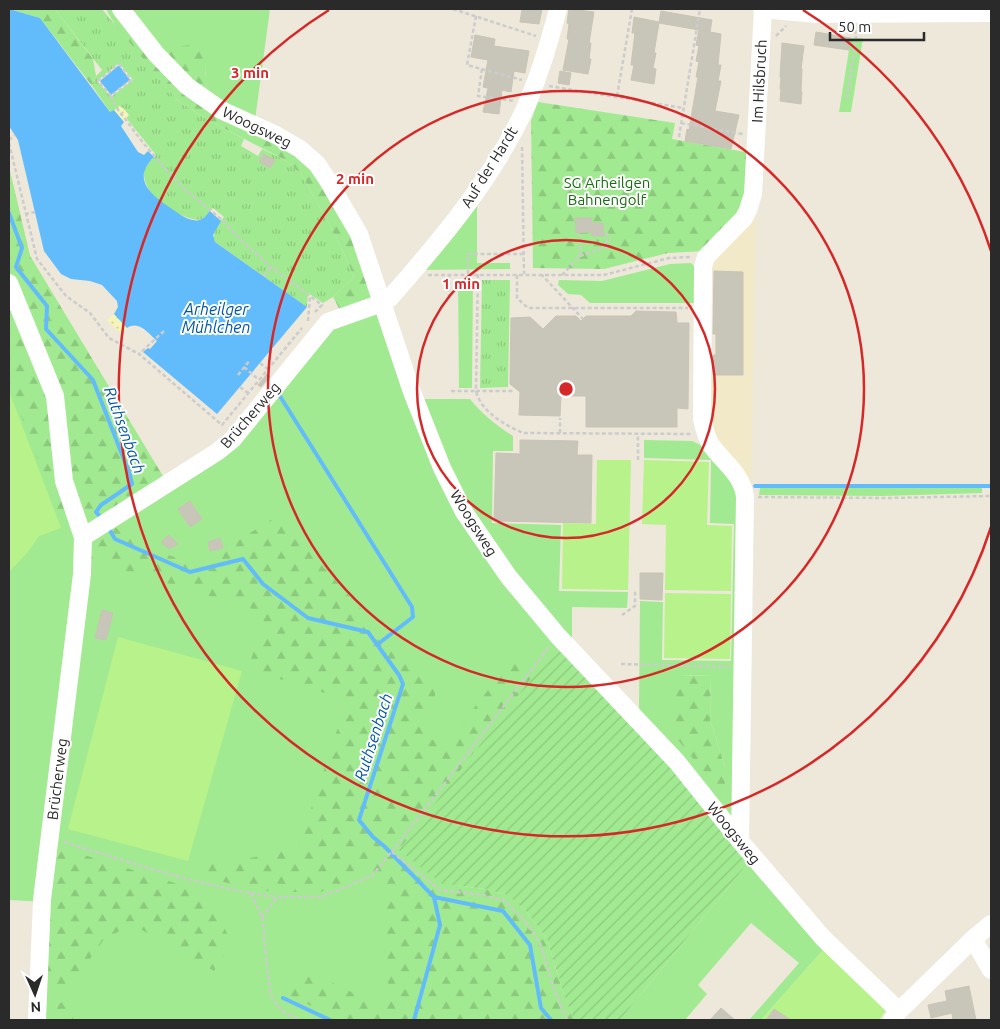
<svg xmlns="http://www.w3.org/2000/svg" width="1000" height="1029" viewBox="0 0 1000 1029" font-family="Ubuntu,sans-serif">
	<defs>
		<pattern id="forest-firs" width="22" height="20" patternUnits="userSpaceOnUse" patternTransform="scale(1.25)"><rect width="22" height="20" fill="#a2ea91"/><path d="M5 1l3.5 6h-7zM16 11l3.5 6h-7z" fill="#8cc97d"/></pattern>
		<pattern id="sand-dots" width="8" height="8" patternUnits="userSpaceOnUse" patternTransform="scale(1.25)"><rect width="8" height="8" fill="#f6f5b9"/><path d="M2 2h.1M6 6h.1" fill="none" stroke="#d3d29f" stroke-width="1.8" stroke-linecap="round"/></pattern>
		<pattern id="park-tufts" width="24" height="20" patternUnits="userSpaceOnUse" patternTransform="scale(1.25)"><rect width="24" height="20" fill="#a2ea91"/><path d="M3 7l-1-3M5 7V3M7 7l1-3M15 17l-1-3M17 17v-4M19 17l1-3" fill="none" stroke="#8cc97d"/></pattern>
		<pattern id="garden-furrows" width="10" height="10" patternUnits="userSpaceOnUse" patternTransform="scale(1.25)"><rect width="10" height="10" fill="#a2ea91"/><path d="M-1 1l2-2M0 10L10 0M9 11l2-2" fill="none" stroke="#8cc97d"/></pattern>
	</defs>
	<rect width="100%" height="100%" fill="#ede8da"/>
	<!-- education -->
	<path fill="#f1e9c7" d="M756,207l-5,277 -34,-42 -8,-23 -1,-44h35v-103l-35,-1 1,-4z"/>
	<!-- grass -->
	<path fill="#a2ea91" fill-rule="evenodd" d="M129,9h141l-15,111 -48,-24 -2,-32 -46,-15z
		M851,38h12l-12,74h-12z
		M9,167l21,89 140,232 50,-32 107,-127 50,-18 58,158 122,176 -99,241 106,109 10,25h-532l5,-118 -38,-2z
		M477,203v60h33v6l-90,1z
		M691,263l6,6 -1,34h-106l-9,-8 -13,-1 -10,-9 1,-5 43,1 68,-17z
		M458,281h15l-1,107h-13z
		M422,399h48c12,15 27,27 43,37v15h-20l-1,72 69,2 -2,66 69,1 -1,16 -55,-1v33l-59,-67 -44,-64z
		M644,440l48,1 11,5 36,41 -4,335 -96,-113 1,-108 23,1 -1,58 69,1 3,-137 -24,-1 1,-63 -67,-2zM677,675l34,1 -1,44 15,47 -1,31z
		M760,488h222v5l-100,3 -123,-1z
		M748,863l76,86 -63,71h-12l50,-57 -48,-40 -53,62 9,9 -22,26h-65z"/>
	<!-- forest -->
	<path fill="url(#forest-firs)" d="M9,9h46l38,50 3,17 -4,10 -52,-68z
		M106,9h7l46,40 39,-5 7,20 2,32 104,70 43,71 22,61 -35,14 -8,-15 21,-20 -15,-34 -37,-68 -17,-15 -77,-40 -30,-19 -61,-72z
		M538,102l137,21 -3,16 79,14 -8,55 -39,43 -36,2 -64,16 -71,-1 -2,-147z
		M9,167l21,89 134,222 -79,54 -17,8 -59,-157z
		M277,516l96,106 62,62v26l-12,17 2,11 21,5 70,-88 20,17 -137,178 42,33 43,6 25,6 18,17 20,27 17,56 10,25h-241l2,-3 -47,-22 1,-16 19,-8 66,32 14,-13 -2,-108 -14,-11 -51,21h-43l-27,-3 -58,-15 3,-11 54,-5 48,-10 49,-148 -99,-31 18,-56 -179,-54 1,-19 22,-15 61,31 28,9z
		M677,675l34,1 -1,44 15,47v32l-50,-63z
		M55,846l123,38 32,17 17,32 -3,22 -10,16 -72,-41 -18,-1 -20,10 -30,43 -30,9z
		M74,999l-1,21h-17v-16z"/>
	<!-- sand -->
	<path fill="url(#sand-dots)" d="M119,106c5,2 9,6 10,12l-5,5 -10,-13z
		M114,314l13,14 -6,6 -14,-14z"/>
	<!-- park -->
	<path fill="url(#park-tufts)" fill-rule="evenodd" d="M55,9h47l76,92 30,19 36,19 -3,7 17,10 4,-7 23,11 17,15 37,68 15,34 -21,20 -10,6 -15,-10 -1,14 -92,-65c-4,-11 2,-17 9,-25l-11,-9c-3,3 -7,9 -11,11 -11,5 -41,-15 -49,-23 -5,-6 -10,-17 -9,-25 1,-7 8,-11 12,-16l-29,-36 2,-4 -6,-7 -4,-2 -8,7 -19,-27 4,-10 6,-6zM119,63l14,17 -22,17 -14,-16zM263,154l11,6 -4,8 -11,-6z
		M482,280h28l-2,107 -28,1z"/>
	<!-- garden -->
	<path fill="url(#garden-furrows)" d="M557,645l114,120 77,98 -128,157h-46l-10,-25 -17,-56 -20,-27 -19,-17 -24,-6 -43,-6 -42,-33z"/>
	<!-- pitch -->
	<path fill="#b8f28b" d="M9,391l52,137 -22,8 -12,17 -18,19z
		M597,460h34l-3,130 -66,-1 1,-66 33,1z
		M644,460l65,2 -2,63 25,1 -1,65 -66,-1 1,-65 -24,-1z
		M665,593l66,1 -1,65 -66,-1z
		M118,637l124,34 -54,190 -120,-32z
		M824,949l63,60 -8,11h-118z"/>
	<!-- water -->
	<path fill="#62bcfb" d="M9,9l31,9 70,94 4,-2 10,12 -3,4 17,26 6,3 4,-4 6,6c-24,23 -1,39 18,52 6,4 14,10 21,11 8,2 12,-3 17,-9l11,10 -8,14 2,7 92,65 -90,107 -74,-62 5,-4 2,1 7,-8c-9,-8 -18,-21 -30,-13l-13,-14 4,-7 -1,-6 -15,-16 -12,-4 -19,-2 -10,-5 -17,-23 -26,-111 -9,-14z
		M119,65l11,15 -19,15 -11,-14z"/>
	<g fill="none" stroke-linecap="round" stroke-linejoin="round">
		<!-- stream -->
		<path stroke="#62bcfb" stroke-width="4" d="M9,213l13,35 -6,19 31,39 -1,23 47,51 37,95 2,9 -31,21 -5,7 6,7
			M278,393l134,214 1,10 -35,27
			M755,486h236
			M108,527l7,12 75,33 53,-13 20,25 45,34 60,14 31,43 4,9 -44,136 14,17 11,9 50,51 6,28 -26,95
			M434,897l69,14 27,34 11,63 10,12
			M283,998l47,22"/>
	</g>
	<!-- building -->
	<path fill="#c8c6b9" stroke="#c9c4b4" d="M522,9h20l-3,15 -19,-2z
		M569,9l25,3 -5,31h2l-2,16h2l-3,15 -25,-4 6,-31h-2l2,-15 -2,-1z
		M661,11l51,9 -2,12 11,2 -3,31h3l-3,16h3l-6,30 24,4 -8,34 -46,-8 2,-12 2,1 9,-53h-2l3,-15 -3,-1 3,-15 -3,-1 3,-15 -40,-7 -5,30h2l-3,15 3,1 -2,15 -23,-4 3,-15h-3l4,-32h-3l2,-16 25,5z
		M816,32l35,6 -2,12 -35,-5z
		M475,35l20,4 -1,7 35,5 -4,22 -11,-2 -3,21 -9,-2 -3,24 -16,-2 5,-24 -5,-1 5,-27 -17,-3z
		M782,43l22,3 -3,23h1l-1,23h1l-1,12 -21,-3 1,-12h-1l1,-11 -1,-1z
		M560,71l11,2 -2,12 -11,-2z
		M263,154l12,6 -5,8 -11,-6z
		M575,218h17v5h11l1,13h-12l-1,-4 -15,1z
		M714,271l29,1v103h-30v-20h3v-21h-3z
		M636,311l40,1 1,11h12l-1,86 -11,-1v19h-91v-31h-25l-1,20 -41,-1 1,-23 -10,-8 1,-66 19,-1 13,12 13,-13h20l5,5 5,-5h45z
		M267,374l3,2 -9,11 -3,-2z
		M520,440l58,1 -1,14h15l-1,68 -97,-2 2,-68 24,1z
		M190,501l12,18 -12,8 -12,-18z
		M169,535l9,9 -9,5 -8,-7z
		M220,538l3,10 -13,3 -2,-9z
		M640,573h23l-1,27 -22,-1z
		M102,610l11,3 -7,27 -11,-2z
		M969,986l7,34h-23l-1,-7 -21,5 -3,-13 19,-4 -2,-10z
		M721,1008l14,12h-25z
		M774,1009l17,11h-25z"/>
	<g fill="none" stroke-linecap="round" stroke-linejoin="round">
		<!-- path -->
		<path stroke="#ccc" stroke-width="2.5" stroke-dasharray="4 2.5" stroke-linecap="butt" d="M453,9l83,27
			M476,16l-9,49 55,15
			M776,36l10,-10
			M119,64l12,16 -20,16 -13,-15z
			M482,69l-4,27 36,5
			M549,86l134,22
			M111,96l5,11 28,37 38,43 40,33 21,22 28,25 51,38 -7,7
			M617,96l15,-87
			M847,98l9,-60 -1,-10
			M681,123l62,11
			M679,137l21,-128
			M9,140l6,-5
			M9,143l28,116 29,37 24,17 19,25 30,16
			M522,147l2,127
			M25,214l10,-2
			M580,256l27,-9v-16
			M468,274v-20h56
			M478,274l-2,117h37
			M541,274l42,45
			M428,275h176l65,-17 22,-1
			M517,275v23l11,10h160
			M562,275l18,-19v-21
			M264,276l7,-9
			M449,298v-23
			M308,321l2,-25
			M164,331l-25,23 83,71 80,-97
			M260,363l8,6
			M244,367l15,13
			M238,375l12,-15
			M240,387l8,6
			M451,391h25c5,21 29,34 47,42l169,1
			M560,433v-15
			M638,460v-26
			M758,497l130,1 103,-2
			M622,615l13,-9v-16
			M621,664l108,3
			M64,842c62,19 123,40 187,51l11,24 8,75c7,17 14,21 30,28
			M392,852l157,-205
			M392,852l48,38 43,5 22,6 19,19 16,23 17,54 10,23
			M251,893l26,4
			M262,917l15,-20h44l51,-21 20,-25"/>
		<!-- minor -->
		<path stroke="#fff" stroke-width="18" d="M121,9l35,45 31,32 34,24 55,25 24,14 17,15 10,15 32,55 53,158 30,76 22,44 44,64 50,60 119,126 63,79 83,97 76,73
			M762,9l54,5 175,-1
			M9,283l46,113 9,85 19,56 -1,37 -40,326 -5,120
			M83,537l134,-85 16,-13 95,-117 54,-19 8,-5c50,-57 100,-116 133,-185 15,-33 26,-69 35,-104
			M740,841l5,-344c-2,-22 -22,-35 -34,-52 -5,-8 -7,-17 -9,-26l1,-152 3,-10 38,-39 4,-8 5,-16 10,-185
			M973,939l18,31
			M892,1020l7,-9 74,-72 18,-15"/>
	</g>
	<!-- distance rings -->
	<g fill="none" stroke="#d62828" stroke-width="2.5">
		<circle cx="566" cy="389" r="149"/>
		<circle cx="566" cy="389" r="298"/>
		<path d="M991 527A447 447 0 1 1 329 10M803 10A447 447 0 0 1 991 251"/>
	</g>
	<g text-anchor="middle" dominant-baseline="central" stroke-width="4" stroke-linejoin="round" paint-order="stroke">
		<!-- street labels -->
		<g font-size="15" fill="#2a2a2a" stroke="#fff">
			<text transform="translate(759 81) rotate(-87)">Im Hilsbruch</text>
			<text transform="translate(257 127) rotate(26)">Woogsweg</text>
			<text transform="translate(489 167) rotate(-58)">Auf der Hardt</text>
			<text transform="translate(250 415) rotate(-49)">Brücherweg</text>
			<text transform="translate(474 523) rotate(58)">Woogsweg</text>
			<text transform="translate(57 779) rotate(-83)">Brücherweg</text>
			<text transform="translate(734 833) rotate(51)">Woogsweg</text>
		</g>
		<!-- park labels -->
		<g font-size="15" fill="#186e12" stroke="#fff">
			<text x="607" y="182">SG Arheilgen<tspan x="607" dy="17">Bahnengolf</tspan></text>
		</g>
		<!-- water labels -->
		<g font-size="16" font-style="italic" fill="#0056a7" stroke="#fff">
			<text x="216" y="309">Arheilger<tspan x="216" dy="18">Mühlchen</tspan></text>
			<text transform="translate(125 430) rotate(70)">Ruthsenbach</text>
			<text transform="translate(373 737) rotate(-72)">Ruthsenbach</text>
		</g>
	</g>
	<circle cx="566" cy="389" r="8" fill="#d62828" stroke="#fff" stroke-width="2.5"/>
	<g font-size="15" text-anchor="middle" font-weight="bold" fill="#d62828" stroke="#fff" stroke-width="4" stroke-linejoin="round" paint-order="stroke">
		<text x="250" y="78">3 min</text>
		<text x="355" y="184">2 min</text>
		<text x="461" y="289">1 min</text>
	</g>
	<!-- border -->
	<rect width="1000" height="1029" fill="none" stroke="#2a2a2a" stroke-width="20"/>
	<!-- north arrow -->
	<g transform="translate(35 994) rotate(177)" stroke="#ffffff" stroke-width="4" paint-order="stroke">
	<path d="M0-4L9 19L0 12L-9 19Z" fill="#2a2a2a"/>
	<text y="-8" font-size="14" font-weight="bold" text-anchor="middle" fill="#2a2a2a">N</text>
	</g>
	<!-- scale -->
	<path d="M830 32v8h94v-8" fill="none" stroke="#2a2a2a" stroke-width="2.5"/>
	<text x="838" y="32" font-size="15" fill="#2a2a2a" stroke="#ffffff" stroke-width="4" paint-order="stroke">50 m</text>
</svg>
